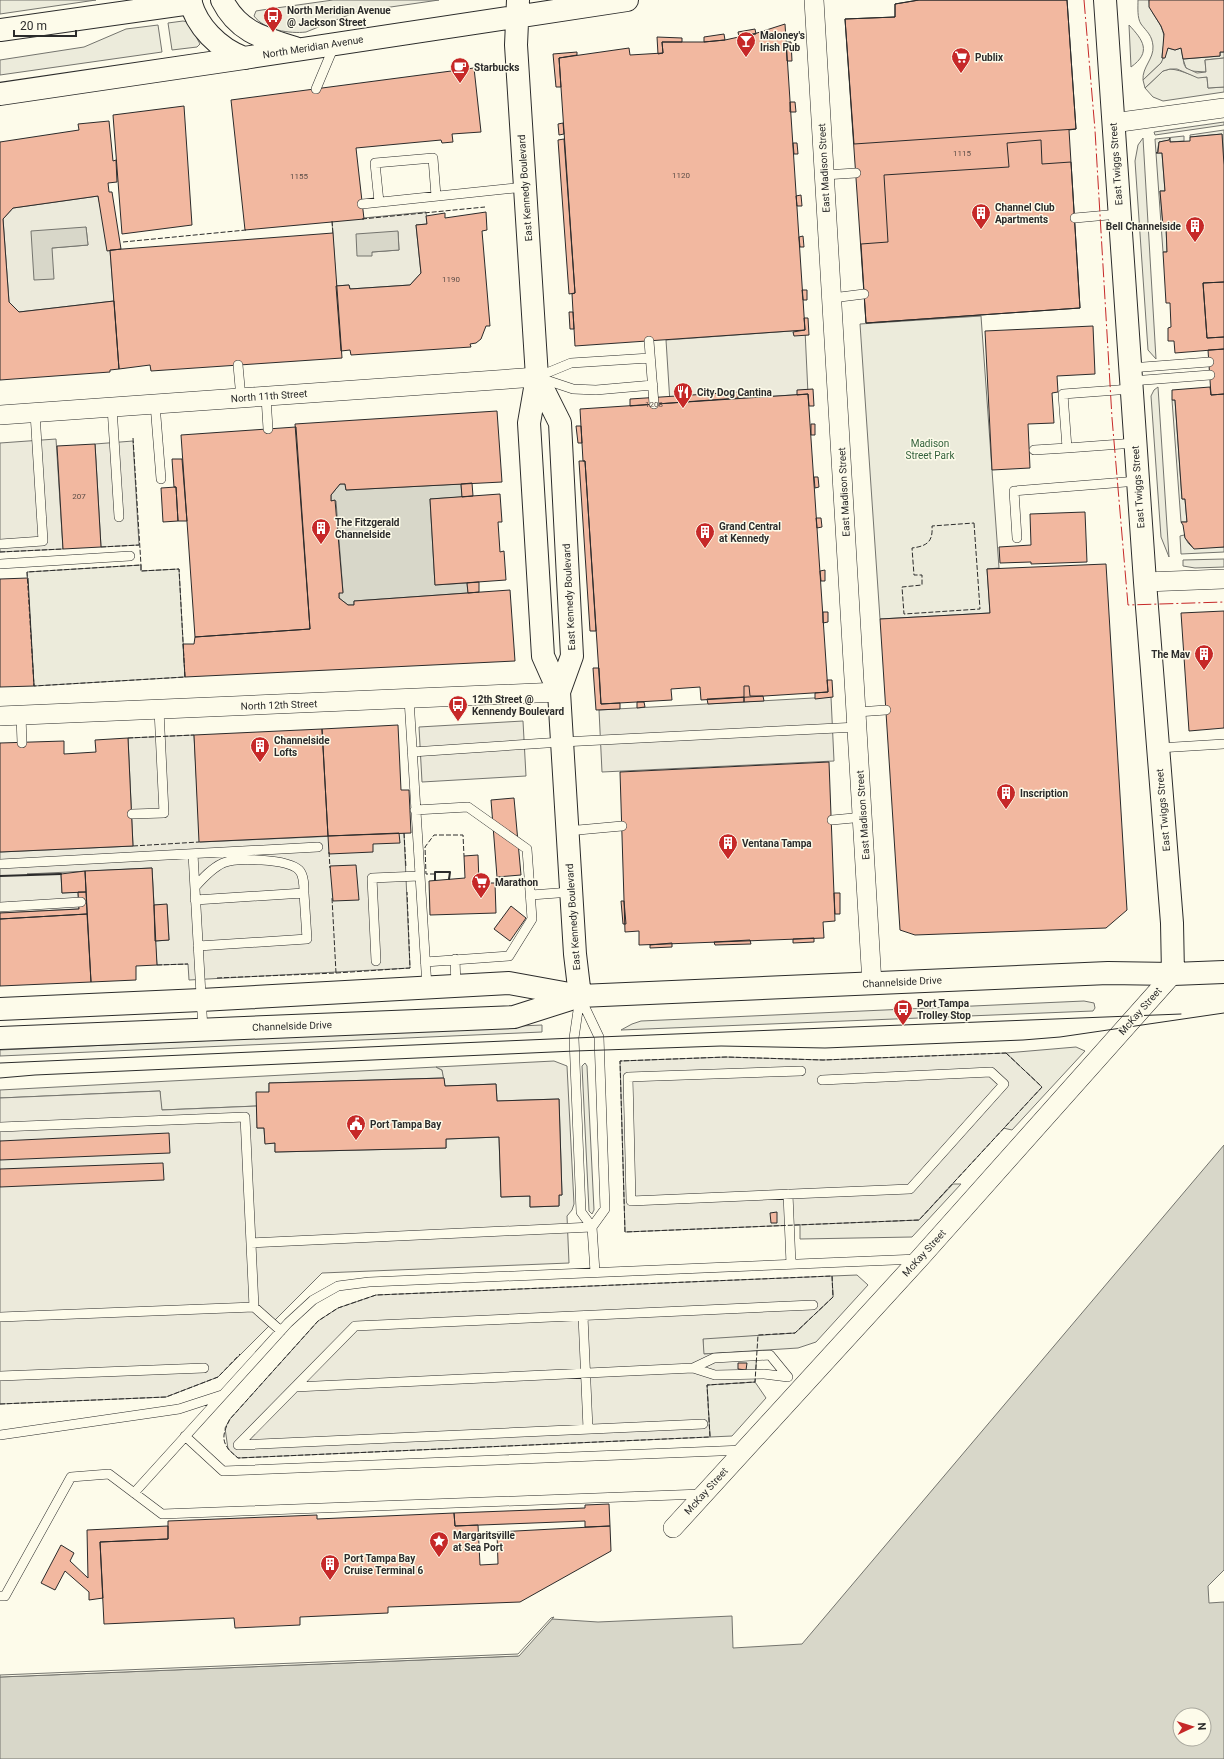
<svg xmlns="http://www.w3.org/2000/svg" width="1224" height="1759" viewBox="0 0 1224 1759" font-family="Roboto,sans-serif">
	<rect width="100%" height="100%" fill="#fdfbea"/>
	<!-- green -->
	<path fill="#ecebdb" stroke="#74746e" d="M0,0h96l-96,14z
		M333,0h106l-83,12 -50,20c-16,2 -42,-2 -52,-16l2,-5 6,-1z
		M1138,0h11c0,13 11,20 14,32 3,9 -1,17 -1,26h3l-4,5 -18,17c-1,-13 11,-21 10,-34 -1,-11 -6,-14 -12,-22 -4,-6 -3,-17 -3,-24z
		M183,21l5,1 12,22 -3,3 -25,3 -4,-27z
		M158,25l4,27 -162,23v-15l84,-13 42,-18z
		M1129,25c14,15 23,27 2,42z
		M1220,52h4v6l-19,2 1,12 -15,-1 -5,-3 -3,-9 37,-3z
		M1170,69c14,1 23,9 37,8l1,11 16,-1v5l-61,9 -10,-4 -8,-9 18,-17z
		M1224,122v3l-69,10 -1,-3z
		M1224,130v35l-2,-31 -32,3v-2z
		M1184,136v5l-14,1v-2l-11,2 -2,11h5l3,38h-5l3,35h3l1,26h-4l-8,-113z
		M1143,138l13,221 -8,-9 -13,-189 3,-16z
		M981,316l18,252 -12,1 3,44 -110,6 -20,-295z
		M1158,387l11,170 -8,-20 -10,-141 3,-6z
		M1172,400h3l7,99h3l2,23h-6z
		M1184,535l4,8 4,4h32v5l-43,2 -1,-18z
		M1224,559v8l-29,1 -12,-2v-6z
		M141,565v6l38,-2 6,108 -151,9 -7,-114z
		M1084,1001l10,2 1,5 -2,3 -472,19 11,-6 9,-3z
		M542,1025v7l-542,24v-6z
		M1076,1047l9,4 -73,79 -9,-2 39,-41 -36,-34z
		M585,1063l2,3 7,144 -2,4 -3,-3 -7,-145z
		M436,1067l6,3 2,8 -175,5v9l-12,14 -96,4 -1,-19 -160,7v-8z
		M953,1184h8l-49,53 -112,2v-15l119,-4z
		M857,1275l11,10 -52,57 -18,6 -95,6v-16l92,-5 38,-36 -1,-21z
		M755,1382l11,16 -34,38 -22,1 -3,-52z"/>
	<!-- parking -->
	<path fill="#eceadb" stroke="#74746e" fill-rule="evenodd" d="M1168,48l7,2 6,-2 3,16 2,4 11,5 9,-1 -1,-12 19,-2v29l-16,1 -1,-11 -9,1 -21,-9h-7l-7,2 -18,17 -2,-8 18,-17z
		M98,196l12,54 4,51 -95,11 -10,-10 -6,-83 10,-11zM86,227l2,18 -36,3z
		M426,212l1,12 -11,1 5,48 -11,12 -60,4 -1,-4 -13,1 -4,-65zM398,232l1,18 -27,2z
		M805,330l3,64 -138,9 -4,-63z
		M56,439l7,110 -63,3v-109z
		M133,441l6,104 -38,2 -6,-103z
		M831,697l3,64 -232,11 -3,-62z
		M523,721l3,55 -104,6 -3,-55z
		M194,735l6,107 204,-9 6,135 -221,12 -1,-16 -31,1 -2,-24 14,-1 -2,-35h-13l-2,-37 -125,6h34l1,19 16,-1 1,17 -79,4v-61l133,-6 -5,-108z
		M1006,1053l36,34 -123,133 -294,12 -5,-171 106,-4 97,3z
		M554,1061l13,5 7,138 -2,6 -5,6 2,47 -247,10 -104,104 -52,20 -166,7v-306l160,-7 2,19 95,-4v22h7l1,15h10v9l171,-4v-9l53,-2 2,60 29,-1v11l29,-1v-11h3l-3,-96 -62,2 -1,-17 -51,2 -3,-16 -6,-3z
		M832,1276l1,21 -38,36 -92,6 1,15 53,-3 -2,31 -48,3 3,52 -472,21 -10,-9 -3,-21 5,-9 88,-98 20,-13 38,-13z"/>
	<!-- water -->
	<path fill="#d8d7c9" stroke="#74746e" fill-rule="evenodd" d="M86,227l2,18 -36,3 2,31 -20,1 -3,-49z
		M398,231l1,19 -27,2v4h-15l-1,-22z
		M340,484h5l1,6 115,-6 1,13 -32,2 5,86 32,-2 1,10 -114,8v4h-6l-9,-7v-5l4,-1 -7,-91h-5v-6z
		M1224,1145v425l-16,16 1,17 15,-1v157h-1224v-82l518,-21 34,-37 46,3 134,-6 1,32 69,-4zM1180,1715h24v24h-24z"/>
	<!-- pier -->
	<path fill="#fdfbea" stroke="#74746e" d="M554,1617l-35,39 -519,21v-2l518,-21 33,-36z"/>
	<!-- building -->
	<path fill="#f2b8a0" stroke="#2b2b2b" d="M919,0h148l9,129 -7,1 11,178 -214,15 -21,-304 50,-2v-13z
		M919,0h148l9,129 -222,15 -9,-125 50,-2v-13z
		M1149,0h75v52h-4v4l-37,3 -2,-11 -6,2 -7,-2 -3,10h-3l2,-24 -3,-8 -12,-19z
		M785,24l20,306 -230,16 -3,-52 3,-1 -16,-235 70,-10 1,7 33,-2 -1,-11h42l21,-2 32,-7z
		M755,29l1,5 -17,3 -1,-5z
		M724,34l1,6 -21,2v-5z
		M657,37l25,1v4h-20l1,11 -5,1z
		M786,42h5l1,19h-5z
		M577,52v3l-18,3 2,29h-5l-3,-33z
		M474,68l7,64 -29,2 1,8 -11,1 -1,-3 -85,8 8,71 -119,11 -14,-130z
		M790,102h5l1,10h-6z
		M184,106l8,119 -70,9 -9,-119z
		M109,121l4,40 3,-1 1,22 -9,1 1,9h3l9,57 -14,2 -9,-55 -85,12 -10,11 6,83 10,10 95,-11 5,68 -9,1v2l-110,8v-238l79,-12 -1,-6z
		M563,123l1,11 -5,1 -1,-11z
		M1222,134l2,31v117l-21,1 4,55 17,-1v12l-49,4 -1,-12h-6v-13l3,-1 -1,-24h-4l-3,-51h4l-1,-26h-3l-3,-35h5l-3,-38h-6l2,-1 1,-10 10,-2 1,-2v4l20,-1v-4z
		M564,139l11,154 -6,1 -11,-154z
		M1041,140l1,24 29,-2 9,146 -214,15 -5,-79 27,-2 -4,-67 125,-8 -2,-24z
		M793,143h4l1,11h-4z
		M801,195l1,11h-5l-1,-10z
		M486,212l1,18 -5,1 8,95h-4l-5,13 -5,4 -6,1 1,3 -120,8 -1,-5 -9,1 -5,-65 13,-1 1,4 60,-4 11,-12 -5,-48 11,-1 -1,-8 19,-3v5z
		M333,233l9,125 -191,13 -1,-6 -31,4 -9,-119z
		M803,236l1,11h-4l-1,-10z
		M1224,282v55l-17,1 -4,-55z
		M802,290h5v10h-4z
		M569,312h4l1,17h-4z
		M804,318h4l1,17 -15,1 -1,-4 12,-2z
		M1093,326l2,48 -38,2 1,16 -6,1 2,30 -26,1 2,44 -38,2 -7,-139z
		M1224,349v45l-13,1 -3,-45z
		M1210,387l1,8 13,-1v153l-30,2 -9,-11 -2,-13 -2,-3h6l-2,-23h-3l-7,-99h-3v-10z
		M813,389l1,17h-5l-1,-12 -11,1v-5z
		M738,392v6l-108,8v-7z
		M808,394l20,298 -127,8 -1,-13 -29,2 1,11 -71,4 -16,-243h-2l-3,-52z
		M497,411l5,71 -156,8 -1,-6h-5l-9,11v6l4,-1 8,93h-4v5l9,7h6v-4l156,-11 5,71 -330,16 -2,-33h11l1,-7 115,-8 -15,-205z
		M811,424h4v11h-4z
		M576,426h5l1,17h-4z
		M296,427l14,202 -115,8 -14,-202z
		M95,444l6,103 -38,2 -6,-103z
		M172,459h10l5,62h-9l-2,-34h-2z
		M579,461h6l11,170h-6z
		M814,477h4l1,10 -4,1z
		M472,483l1,13 -11,1 -1,-13z
		M176,487l2,34 -15,1 -2,-34z
		M500,494l2,28h-4l2,30 4,-1 2,29 -71,5 -5,-86z
		M1085,512l2,50 -56,2v-2l-31,1 -1,-16 32,-2 -1,-31z
		M816,518h5l1,9 -5,1z
		M1106,564l21,346 -21,18 -191,7 -15,-5 -20,-311 110,-6 -3,-44z
		M825,570v11h-4l-1,-10z
		M28,578l6,108 -34,1v-108z
		M479,582v10l-11,1 -1,-10z
		M1224,611v117l-35,3 -8,-118z
		M823,612h5v10l-5,1z
		M593,668h6l2,36 19,-1v6l-24,1z
		M827,680h5l1,17 -18,2v-6l13,-1z
		M744,686h5l1,10h13l1,5 -20,1z
		M744,697v5l-36,2 -1,-5z
		M637,702h7l1,5 -8,1z
		M398,725l3,65h8l2,43 -83,3 -6,-107z
		M322,729l6,107 -129,6 -5,-107z
		M128,738l5,108 -133,6v-109l64,-2v13l32,-2 -1,-12z
		M829,762l6,159 -12,1 1,16 -185,7v-14l-14,1 -5,-160z
		M514,798l7,77 -24,2 -6,-77z
		M399,833l1,10 -27,1v8l-44,2 -1,-18z
		M478,855l1,28h16l1,30 -66,2 -1,-34 36,-3 -1,-22z
		M356,865l3,35 -26,1 -3,-35z
		M152,868l5,97 -21,1v14l-45,2 -6,-111z
		M85,871l1,21 -24,1 -1,-19z
		M78,892h8l1,22 -87,5v-6l79,-4z
		M834,893h6v21h-5z
		M621,901h3l2,23h-3z
		M167,904l2,36 -14,1 -1,-36z
		M511,906l15,12 -16,23 -16,-12z
		M87,914l4,68 -91,4v-67z
		M814,938v4l-21,1v-4z
		M750,940l1,4 -36,1 -1,-3z
		M672,943v4l-22,1v-3z
		M444,1078l1,8 51,-2 1,17 62,-2 3,96h-3v11l-29,1v-11l-29,1 -2,-60 -53,2v9l-171,4v-9l-10,1 -1,-16h-7l-1,-36h13v-9z
		M169,1133l1,20 -170,7v-19z
		M163,1163l1,17 -164,7v-18z
		M777,1212v11h-6l-1,-10z
		M738,1363h9l-1,7 -8,-1z
		M609,1504l1,22 -25,1v-6l-130,5 -1,-13 131,-5v-3z
		M454,1513l1,13 23,-1 2,40 18,-1 -1,-32 113,-6 1,25 -91,51 -132,5v6l-88,4v8l-65,3 -1,-10 -130,6 -4,-82 68,-3v-18l149,-6v4z
		M168,1526v13l-68,3 3,56 -14,2v-8l-24,-21 -10,19 -14,-7 20,-38 13,8 -4,8 18,17 -1,-48z"/>
	<g fill="none" stroke-linecap="round" stroke-linejoin="round">
		<defs>
			<path id="service" d="M316,89l18,-43
				M824,175l32,-2
				M379,202l-4,-39 58,-5 3,38
				M362,204l163,-17
				M1075,218l44,-4
				M832,298l32,-4
				M649,341l5,63
				M238,365l3,33
				M1130,368l79,-6
				M537,377l34,-14 79,-5
				M540,378l33,11 23,1 57,-5
				M1131,381l79,-6
				M1131,389l-68,5 4,54 68,-5
				M266,397l2,32
				M155,404l6,75
				M112,407l7,110
				M1034,450l33,-2
				M1017,538l-3,-47 124,-10
				M0,544l43,-3 -8,-128
				M0,564l130,-8
				M409,699l18,288
				M857,712l29,-2
				M21,716l1,27
				M1158,748l66,-4
				M412,752l150,-10 296,-15
				M415,810l53,-3 59,42 5,70 -23,37 -84,6
				M132,814l32,-1 -5,-103
				M832,820l32,-3
				M567,831l55,-5
				M193,854l10,176
				M0,864l318,-17
				M195,887c8,-9 17,-19 28,-24 14,-6 65,-4 76,7 5,5 5,16 5,23
				M531,895l40,-3
				M195,900l109,-7 3,46 -109,7
				M0,907l81,-5
				M455,959l1,27
				M376,961l-4,-83 47,-2
				M580,997l-6,41 7,174 11,15 3,45
				M580,997l19,40 6,172 -13,18
				M801,1071l-173,6 3,124 279,-12 94,-105 -13,-12 -169,8
				M0,1127l245,-10 9,190 -254,10
				M788,1194l3,70
				M251,1243l341,-16
				M254,1307l27,24
				M583,1316l5,113
				M770,1355l18,22 -24,-3 -49,1 -22,-7 21,-10z
				M0,1376l204,-8
				M295,1387l398,-19
				M703,1424l-465,21 117,-119 458,-21
				M0,1435l179,-26 43,-14
				M185,1436l38,35 521,-21
				M134,1493l154,-170 25,-23 25,-14 31,-4 549,-23
				M0,1596h5l66,-119 38,-3 53,40 540,-20"/>
			<path id="minor" d="M814,0l58,984
				M1113,123l111,-15
				M0,415l537,-38
				M1145,582l79,-3
				M0,716l559,-24
				M673,1528l247,-270 253,-284"/>
			<path id="secondary" d="M0,30l191,-27
				M0,94l244,-36
				M0,1009l201,-9 308,-17 66,12
				M0,1038l514,-21 66,-21"/>
			<path id="primary" d="M190,0c6,26 29,49 54,58l383,-58
				M222,0c16,32 41,38 73,48
				M518,0l-2,45 21,332 -8,46 14,233 16,36 16,262 5,42 528,-23 65,1 51,-2
				M1105,0l40,582 27,341 1,51
				M537,377l23,46 12,233 -13,36"/>
		</defs>
		<!-- service casing -->
		<use href="#service" stroke="#2b2b2b" stroke-width="10"/>
		<!-- minor casing -->
		<use href="#minor" stroke="#2b2b2b" stroke-width="20"/>
		<!-- secondary casing -->
		<use href="#secondary" stroke="#2b2b2b" stroke-width="24"/>
		<!-- primary casing -->
		<use href="#primary" stroke="#2b2b2b" stroke-width="24"/>
		<!-- service -->
		<use href="#service" stroke="#fdfbea" stroke-width="9"/>
		<!-- minor -->
		<use href="#minor" stroke="#fdfbea" stroke-width="19"/>
		<!-- secondary -->
		<use href="#secondary" stroke="#fdfbea" stroke-width="22"/>
		<!-- primary -->
		<use href="#primary" stroke="#fdfbea" stroke-width="22"/>
		<!-- tram -->
		<path stroke="#2b2b2b" stroke-width="1" d="M0,1063l574,-25 607,-24
			M0,1078l35,-3 540,-24 146,-5 104,2 198,-8 37,-3 164,-24"/>
		<!-- fence -->
		<path stroke="#2b2b2b" stroke-width="1" stroke-dasharray="5 2" stroke-linecap="butt" d="M362,219l123,-12
			M332,221l1,12
			M123,242l123,-12
			M133,438l8,127
			M974,523l6,86 -76,5 -2,-27 20,-2v-10h-8l-2,-27c16,-2 21,-7 20,-22z
			M101,547l38,-2
			M0,552l63,-3
			M141,565v6l38,-2 6,108 -151,9 -7,-114z
			M128,738l66,-3
			M404,833l2,35
			M133,846l66,-4
			M329,852l1,16
			M435,874h-9l-1,-27 9,-12h29l1,21
			M157,965l31,-1
			M336,973l74,-5 -3,-76
			M217,978l119,-5 -4,-75
			M1006,1053l36,34 -123,133 -294,12 -5,-171 106,-4 97,3z
			M832,1276l1,21 -38,36 -37,2 -3,47 -48,3 3,52 -472,21c-16,-13 -18,-20 -8,-39l88,-98 20,-13 38,-13z
			M0,1404l166,-7 52,-20 22,-23"/>
		<!-- wall -->
		<path stroke="#2b2b2b" stroke-width="2" d="M0,876l61,-2
			M435,880v-8h15l-1,7"/>
		<!-- power -->
		<path stroke="#c62828" stroke-width="1" stroke-dasharray="14 3 2 3" stroke-linecap="butt" d="M1084,0l11,130 17,288 16,187 96,-3"/>
	</g>
	<!-- icons -->
	<defs>
		<symbol id="bus-pin" viewBox="-11 -11 22 30"><path d="M0 17L-7.5 6A9.5 9.5 0 1 1 7.5 6Z" fill="#c62828" stroke="#fdfbea"/><path d="M-5-6H5V4H4V6H2V4H-2V6H-4V4H-5ZM-3.5-4V0h7V-4ZM-3.5 1.2v1.5H-2V1.2ZM2 1.2v1.5H3.5V1.2Z" fill="#fff"/></symbol>
		<symbol id="bar-pin" viewBox="-11 -11 22 30"><path d="M0 17L-7.5 6A9.5 9.5 0 1 1 7.5 6Z" fill="#c62828" stroke="#fdfbea"/><path d="M-6-5H6L.8 .8V4.5H3.5V6h-7V4.5H-.8V.8Z" fill="#fff"/></symbol>
		<symbol id="supermarket-pin" viewBox="-11 -11 22 30"><path d="M0 17L-7.5 6A9.5 9.5 0 1 1 7.5 6Z" fill="#c62828" stroke="#fdfbea"/><path d="M-6-5.5h2.5l.6 2H6L4.5 2H-2.5L-4.4-4H-6ZM-1.5 3.2a1.3 1.3 0 1 0 .1 0ZM3 3.2a1.3 1.3 0 1 0 .1 0Z" fill="#fff"/></symbol>
		<symbol id="cafe-pin" viewBox="-11 -11 22 30"><path d="M0 17L-7.5 6A9.5 9.5 0 1 1 7.5 6Z" fill="#c62828" stroke="#fdfbea"/><path d="M-5.5-4.5H6V0H3Q3 3.5 0 3.5H-2.5Q-5.5 3.5-5.5 0ZM3-3.2v2h1.7v-2ZM-6 4.5H4V6H-6Z" fill="#fff"/></symbol>
		<symbol id="building-pin" viewBox="-11 -11 22 30"><path d="M0 17L-7.5 6A9.5 9.5 0 1 1 7.5 6Z" fill="#c62828" stroke="#fdfbea"/><path d="M-4-6H4V6H1V3H-1V6H-4ZM-2.5-4.3h1.7v1.8h-1.7ZM.8-4.3h1.7v1.8H.8ZM-2.5-1h1.7V.8h-1.7ZM.8-1h1.7V.8H.8Z" fill="#fff"/></symbol>
		<symbol id="restaurant-pin" viewBox="-11 -11 22 30"><path d="M0 17L-7.5 6A9.5 9.5 0 1 1 7.5 6Z" fill="#c62828" stroke="#fdfbea"/><path d="M-5-6h1v4h1v-4h1v4h1v-4h1v5L-1.5 .5V6h-2V.5L-5-1ZM5-6V6H3V1.5H1.5Q1.5-4 5-6Z" fill="#fff"/></symbol>
		<symbol id="civic-pin" viewBox="-11 -11 22 30"><path d="M0 17L-7.5 6A9.5 9.5 0 1 1 7.5 6Z" fill="#c62828" stroke="#fdfbea"/><path d="M-.6-6.5H3V-4.5H.6V-3L4-1V1h2V6H-6V1h2V-1L-.6-3ZM-1.2 2.5V6h2.4V2.5Z" fill="#fff"/></symbol>
		<symbol id="sight-pin" viewBox="-11 -11 22 30"><path d="M0 17L-7.5 6A9.5 9.5 0 1 1 7.5 6Z" fill="#c62828" stroke="#fdfbea"/><path d="M0-6L1.8-2.2L6-1.7L2.9 1.2L3.7 5.4L0 3.3L-3.7 5.4L-2.9 1.2L-6-1.7L-1.8-2.2Z" fill="#fff"/></symbol>
	</defs>
	<g fill-rule="evenodd">
		<use href="#bus-pin" x="262" y="5" width="22" height="30"/>
		<use href="#bar-pin" x="735" y="30" width="22" height="30"/>
		<use href="#supermarket-pin" x="950" y="46" width="22" height="30"/>
		<use href="#cafe-pin" x="449" y="56" width="22" height="30"/>
		<use href="#building-pin" x="970" y="202" width="22" height="30"/>
		<use href="#building-pin" x="1184" y="215" width="22" height="30"/>
		<use href="#restaurant-pin" x="672" y="381" width="22" height="30"/>
		<use href="#building-pin" x="310" y="517" width="22" height="30"/>
		<use href="#building-pin" x="694" y="521" width="22" height="30"/>
		<use href="#building-pin" x="1193" y="643" width="22" height="30"/>
		<use href="#bus-pin" x="447" y="694" width="22" height="30"/>
		<use href="#building-pin" x="249" y="735" width="22" height="30"/>
		<use href="#building-pin" x="995" y="782" width="22" height="30"/>
		<use href="#building-pin" x="717" y="832" width="22" height="30"/>
		<use href="#supermarket-pin" x="470" y="871" width="22" height="30"/>
		<use href="#bus-pin" x="892" y="998" width="22" height="30"/>
		<use href="#civic-pin" x="345" y="1113" width="22" height="30"/>
		<use href="#sight-pin" x="428" y="1530" width="22" height="30"/>
		<use href="#building-pin" x="319" y="1553" width="22" height="30"/>
	</g>
	<g text-anchor="middle" dominant-baseline="central" stroke-width="3" stroke-linejoin="round" paint-order="stroke">
		<!-- number labels -->
		<g font-size="8" fill="#5d4e48">
			<text x="962" y="153">1115</text>
			<text x="681" y="175">1120</text>
			<text x="299" y="176">1155</text>
			<text x="451" y="279">1190</text>
			<text x="654" y="404">1208</text>
			<text x="79" y="496">207</text>
		</g>
		<!-- poi labels -->
		<g font-size="10" font-weight="bold" fill="#2b2b2b" stroke="#fdfbea" text-anchor="start">
			<text x="287" y="10">North Meridian Avenue<tspan x="287" dy="12">@ Jackson Street</tspan></text>
			<text x="760" y="35">Maloney's<tspan x="760" dy="12">Irish Pub</tspan></text>
			<text x="975" y="57">Publix</text>
			<text x="474" y="67">Starbucks</text>
			<text x="995" y="207">Channel Club<tspan x="995" dy="12">Apartments</tspan></text>
			<text x="1181" y="226" text-anchor="end">Bell Channelside</text>
			<text x="697" y="392">City Dog Cantina</text>
			<text x="335" y="522">The Fitzgerald<tspan x="335" dy="12">Channelside</tspan></text>
			<text x="719" y="526">Grand Central<tspan x="719" dy="12">at Kennedy</tspan></text>
			<text x="1190" y="654" text-anchor="end">The Mav</text>
			<text x="472" y="699">12th Street @<tspan x="472" dy="12">Kennendy Boulevard</tspan></text>
			<text x="274" y="740">Channelside<tspan x="274" dy="12">Lofts</tspan></text>
			<text x="1020" y="793">Inscription</text>
			<text x="742" y="843">Ventana Tampa</text>
			<text x="495" y="882">Marathon</text>
			<text x="917" y="1003">Port Tampa<tspan x="917" dy="12">Trolley Stop</tspan></text>
			<text x="370" y="1124">Port Tampa Bay</text>
			<text x="453" y="1535">Margaritsville<tspan x="453" dy="12">at Sea Port</tspan></text>
			<text x="344" y="1558">Port Tampa Bay<tspan x="344" dy="12">Cruise Terminal 6</tspan></text>
		</g>
		<!-- street labels -->
		<g font-size="10" fill="#2b2b2b" stroke="#fdfbea">
			<text transform="translate(313 47) rotate(-9)">North Meridian Avenue</text>
			<text transform="translate(1116 164) rotate(-94)">East Twiggs Street</text>
			<text transform="translate(824 168) rotate(-93)">East Madison Street</text>
			<text transform="translate(525 188) rotate(-94)">East Kennedy Boulevard</text>
			<text transform="translate(269 396) rotate(-4)">North 11th Street</text>
			<text transform="translate(1138 487) rotate(-94)">East Twiggs Street</text>
			<text transform="translate(844 492) rotate(-93)">East Madison Street</text>
			<text transform="translate(569 597) rotate(-93)">East Kennedy Boulevard</text>
			<text transform="translate(279 705) rotate(-2)">North 12th Street</text>
			<text transform="translate(1163 810) rotate(-95)">East Twiggs Street</text>
			<text transform="translate(863 815) rotate(-94)">East Madison Street</text>
			<text transform="translate(573 917) rotate(-94)">East Kennedy Boulevard</text>
			<text transform="translate(902 982) rotate(-3)">Channelside Drive</text>
			<text transform="translate(1140 1011) rotate(-49)">McKay Street</text>
			<text transform="translate(292 1026) rotate(-2)">Channelside Drive</text>
			<text transform="translate(924 1253) rotate(-48)">McKay Street</text>
			<text transform="translate(706 1491) rotate(-48)">McKay Street</text>
		</g>
		<!-- park labels -->
		<g font-size="10" fill="#34623c" stroke="#fdfbea">
			<text x="930" y="443">Madison<tspan x="930" dy="12">Street Park</tspan></text>
		</g>
	</g>
	<!-- north arrow -->
	<g transform="translate(1192 1727) rotate(86)"><circle r="19" fill="#fdfbea" stroke="#a9a89e"/>
	<path d="M0-3L7 15L0 10L-7 15Z" fill="#c62828"/>
	<text y="-6" font-size="11" font-weight="bold" text-anchor="middle" fill="#2b2b2b">N</text>
	</g>
	<!-- scale -->
	<path d="M14 30v6h62v-6" fill="none" stroke="#2b2b2b" stroke-width="2"/>
	<text x="20" y="30" font-size="12" fill="#2b2b2b" stroke="#fdfbea" stroke-width="3" paint-order="stroke">20 m</text>
</svg>
